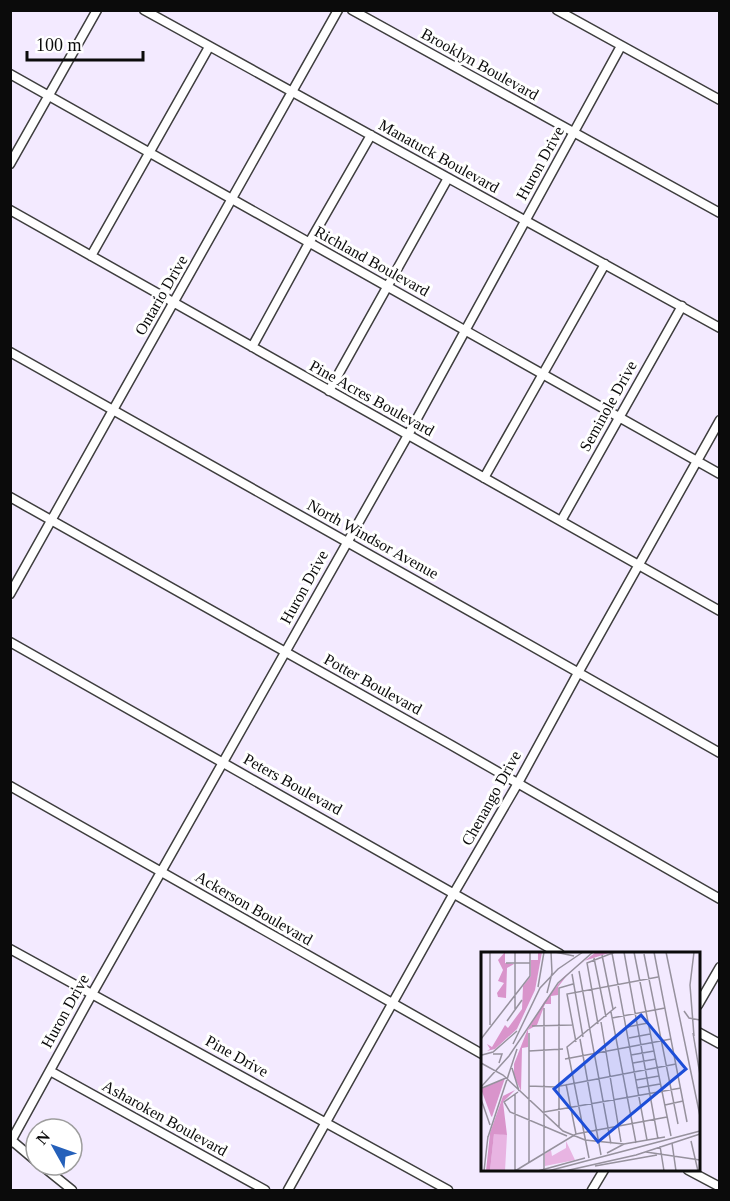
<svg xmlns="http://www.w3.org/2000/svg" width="730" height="1201" viewBox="0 0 730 1201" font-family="Georgia,serif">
	<rect width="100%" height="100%" fill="#f3eaff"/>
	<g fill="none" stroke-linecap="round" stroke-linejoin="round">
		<defs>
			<path id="minor" d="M144,10l576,318
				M352,10l368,203
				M557,10l163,90
				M10,74l710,400
				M10,164l87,-154
				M10,210l710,401
				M91,256l118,-209
				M252,347l57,-104 62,-108
				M10,352l518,292 192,109
				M329,391l119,-213
				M484,478l121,-214
				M10,497l441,248 269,154
				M561,521l121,-215
				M10,594l103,-184 225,-400
				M10,642l550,312
				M10,786l472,268
				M10,949l438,241
				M698,1005l22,-38
				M698,1032l22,12
				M50,1071l215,119
				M10,1139l26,22
				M10,1143l82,-149 316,-559 213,-389
				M41,1165l31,25
				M688,1170l32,17
				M288,1190l166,-297 64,-110 60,-110 142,-253
				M592,1190l12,-20"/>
		</defs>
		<!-- minor casing -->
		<use href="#minor" stroke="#3e3e3e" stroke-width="11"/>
		<!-- minor -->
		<use href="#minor" stroke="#fff" stroke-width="8"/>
	</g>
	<g text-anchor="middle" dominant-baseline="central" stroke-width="6" stroke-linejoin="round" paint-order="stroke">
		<!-- street labels -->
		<g font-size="16" fill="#0b0b0b" stroke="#fff">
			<text transform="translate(480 64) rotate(29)">Brooklyn Boulevard</text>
			<text transform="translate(439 156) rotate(29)">Manatuck Boulevard</text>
			<text transform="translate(540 163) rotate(-61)">Huron Drive</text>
			<text transform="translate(372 261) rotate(29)">Richland Boulevard</text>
			<text transform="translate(161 295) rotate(-60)">Ontario Drive</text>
			<text transform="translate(372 398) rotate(29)">Pine Acres Boulevard</text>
			<text transform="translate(608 406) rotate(-61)">Seminole Drive</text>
			<text transform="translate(373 539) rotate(29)">North Windsor Avenue</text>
			<text transform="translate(304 587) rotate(-61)">Huron Drive</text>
			<text transform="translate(373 684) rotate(29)">Potter Boulevard</text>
			<text transform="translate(293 784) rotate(29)">Peters Boulevard</text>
			<text transform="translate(491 798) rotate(-61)">Chenango Drive</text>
			<text transform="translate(254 908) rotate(30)">Ackerson Boulevard</text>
			<text transform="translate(65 1011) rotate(-61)">Huron Drive</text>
			<text transform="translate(237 1056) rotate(29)">Pine Drive</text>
			<text transform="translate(165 1118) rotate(29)">Asharoken Boulevard</text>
		</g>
	</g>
	<!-- overview -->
	<g transform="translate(481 952)">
		<rect width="219" height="219" fill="#f3eaff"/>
		<path d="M13,181l13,2 -2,36h-15zM85,189l9,19 -30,6v-12l6,-4 1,6 14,-8z" fill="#e8b4e2"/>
		<path d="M24,0v11l9,1 -7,4 -1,30 -8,-1 -1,-4 7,-10 -6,-2 5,-11 -5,-10zM57,0h4l-7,38 -18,39 -22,20 -8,2 3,-2 -3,-5 5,3 13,-22 3,3 14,-19 1,-23 8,-10v-16h7zM115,0h16l-28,9 -16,13 -10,13v8l-7,1v8h-6l-8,21 -9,5v17l-6,1 -1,43 -7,-15v-12l13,-33 17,-29 21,-26zM24,126l-13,39 -1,-1 -10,-27zM34,138l-12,12 4,33 -13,-1 -4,37h-4l4,-38 13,-37z" fill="#d994cb"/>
		<path fill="none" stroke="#96919d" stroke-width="1.5" d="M9,0v73M34,0v57M74,0l19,4M143,0l34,187M153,0l37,184M173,0l33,170M185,0l34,164M131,1l35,187M163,2l34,170M121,3l11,54M113,6l12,59M25,11h24M98,19l32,173M91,22l11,63M57,35l6,-35M66,41l5,-20 -1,-21M63,56v163M203,59l5,7 11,2M130,60l25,131M131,66l53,-10M26,69l15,-21M120,70l20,120M117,72l-11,-61 28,-11M51,74l40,-1M146,75l21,-4M48,81v130M212,81l7,42M213,84l-4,-51 4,-33M148,86l21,-4M0,87l49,-63v-24M99,87l21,116M95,90l-9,-48 91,-17M32,92l27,-56 18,-19 25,-17M48,99l34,-2M12,102h9l-3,9M1,103l11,-3 24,-21M150,103l23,-4M84,107l106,-20M0,111l22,12 60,56 22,9 39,4M152,111l23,-4M31,116l7,23M155,128l23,-4M85,132l10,50M48,134l26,1 121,-23M0,135l28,-31 49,-73 35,-31M1,136l24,-10M156,136l23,-4M37,140l-14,10 6,10 57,24M34,142v76M0,147l9,26M184,153l18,-4M63,160l137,-24M78,175v-139l14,-4M7,185l29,-88M210,189l7,30M191,191l4,28M179,194l4,25M165,200l54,8M126,201l17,-9 41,-7M108,206l-22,-111 49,-40M114,214l62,-11M3,219l4,-35M34,219l61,-37 91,-17M57,219l47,-13M67,219l152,-40M84,219l71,-16 64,-21"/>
		<path fill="#1d4ed8" fill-opacity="0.15" stroke="#1d4ed8" stroke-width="3" d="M160,63l45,54 -88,73 -44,-53z"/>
		<rect width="219" height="219" fill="none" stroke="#0b0b0b" stroke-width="3"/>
	</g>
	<!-- border -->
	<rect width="730" height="1201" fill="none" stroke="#0b0b0b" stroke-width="24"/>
	<!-- north arrow -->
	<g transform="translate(54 1147) rotate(310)"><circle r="28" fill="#ffffff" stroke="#9d9d9d" stroke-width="1.5"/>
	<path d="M0-4.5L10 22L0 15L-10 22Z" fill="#2560ba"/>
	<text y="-9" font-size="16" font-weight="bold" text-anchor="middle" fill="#0b0b0b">N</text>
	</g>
	<!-- scale -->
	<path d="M27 51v9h116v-9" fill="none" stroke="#0b0b0b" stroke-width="3"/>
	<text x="36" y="51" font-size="18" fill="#0b0b0b" stroke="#ffffff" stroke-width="4.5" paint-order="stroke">100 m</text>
</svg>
